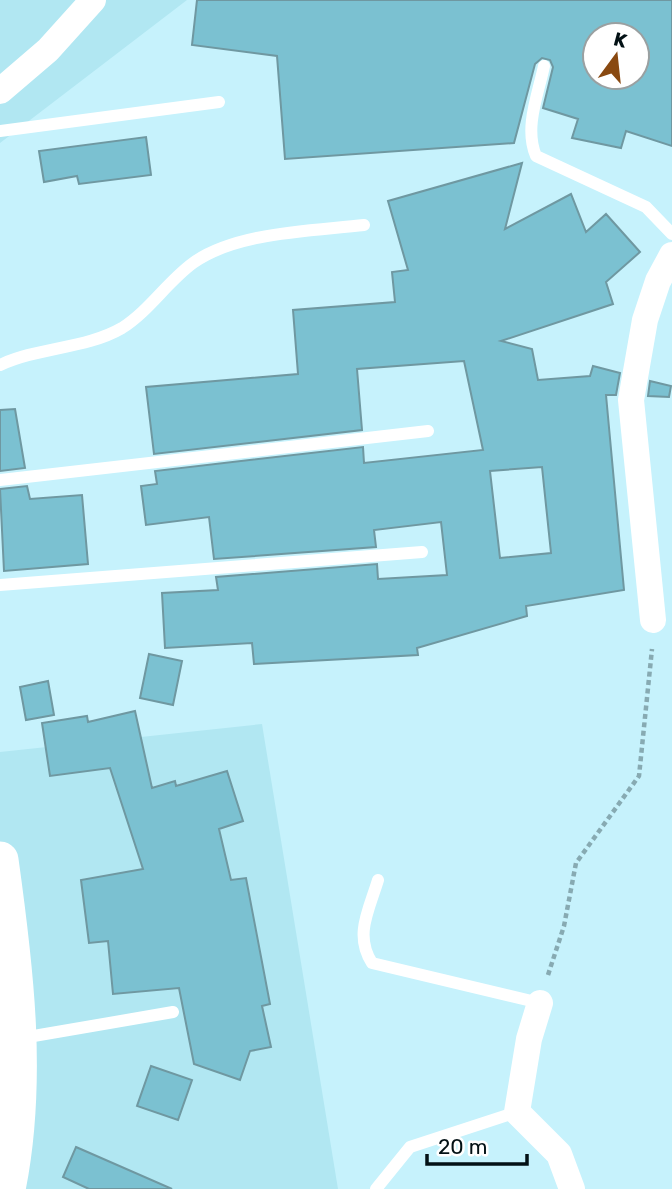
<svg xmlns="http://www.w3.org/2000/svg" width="672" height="1189" viewBox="0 0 672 1189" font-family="Rubik,sans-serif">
	<rect width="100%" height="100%" fill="#c6f2fc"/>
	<!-- built -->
	<path fill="#b1e7f2" d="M0,0h187l-187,143z
		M262,724l76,465h-338v-437z"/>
	<!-- building -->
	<path fill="#7bc1d1" stroke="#6f98a1" stroke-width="2" fill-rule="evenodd" d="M197,0h475v146l-46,-15 -5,17 -49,-10 6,-19 -35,-11 10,-41 -3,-7 -8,-2 -7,6 -21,79 -229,16 -8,-103 -85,-11zM595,35h42v42h-42z
		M146,137l5,38 -72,9 -2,-8 -33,6 -5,-31z
		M522,163l-17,66 66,-35 15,38 20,-18 34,38 -34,30 7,22 -112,37 31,8 6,31 52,-4 3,-10 27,7 -4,22h-10l18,195 -98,16 1,10 -110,32 1,7 -164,9 -2,-21 -87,5 -3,-55 56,-3 -2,-13 161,-13 1,15 69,-4 -6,-53 -67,8 2,17 -162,12 -5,-42 -63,8 -5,-39 16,-2 -2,-13 208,-24 1,16 119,-13 -19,-89 -107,8 5,61 -208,24 -8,-67 152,-13 -5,-64 102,-8 -3,-30 16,-2 -20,-69zM542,467l9,86 -51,5 -10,-87z
		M650,381l21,5 -2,11 -21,-1z
		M15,409l10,59 -25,3v-61z
		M27,486l3,13 52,-4 6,69 -84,7 -4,-82z
		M149,654l33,7 -9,44 -33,-7z
		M48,681l6,34 -28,5 -6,-33z
		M135,711l17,77 23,-7 1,5 51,-15 16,50 -24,8 12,51 15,-2 24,126 -8,2 9,41 -21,4 -10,29 -46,-16 -15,-76 -66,6 -5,-53 -19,2 -8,-63 62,-11 -33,-101 -60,8 -8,-53 45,-7 1,6z
		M151,1066l41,14 -14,40 -41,-14z
		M76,1147l96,42h-83l-26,-12z"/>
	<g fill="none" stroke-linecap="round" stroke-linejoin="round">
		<!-- path -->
		<path stroke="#87aab2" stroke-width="4.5" stroke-dasharray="5 3.5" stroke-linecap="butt" d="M548,975l16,-49 12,-63 63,-87 13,-127"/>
		<!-- lane -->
		<path stroke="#fff" stroke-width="12" d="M544,66c-6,29 -20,62 -8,90l110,51 26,27
			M0,131l219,-29
			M0,365c38,-18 86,-16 122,-37 27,-17 45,-46 71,-65 43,-31 120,-32 171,-38
			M0,480l428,-49
			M0,585l422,-33
			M378,880c-9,30 -24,55 -6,83l168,40
			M22,1038l151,-26
			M376,1189l34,-42 107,-35"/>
		<!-- street -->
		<path stroke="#fff" stroke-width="26" d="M0,91l48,-41 45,-50
			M653,620l-22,-220 14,-80 13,-39 14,-26
			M540,1003l-11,36 -12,73 42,42 13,35"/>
		<!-- secondary -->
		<path stroke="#fff" stroke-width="37" d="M0,860c15,107 29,221 7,329"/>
	</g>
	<!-- north arrow -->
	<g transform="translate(616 56) rotate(15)"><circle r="33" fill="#ffffff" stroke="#9aa0a1" stroke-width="2"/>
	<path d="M0-5L12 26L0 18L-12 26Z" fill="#894911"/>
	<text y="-10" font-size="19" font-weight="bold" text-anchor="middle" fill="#031115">K</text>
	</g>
	<!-- scale -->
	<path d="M427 1154v10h100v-10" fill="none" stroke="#031115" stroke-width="3.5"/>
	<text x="438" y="1154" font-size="21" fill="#031115" stroke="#ffffff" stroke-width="5" paint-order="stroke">20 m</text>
</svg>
